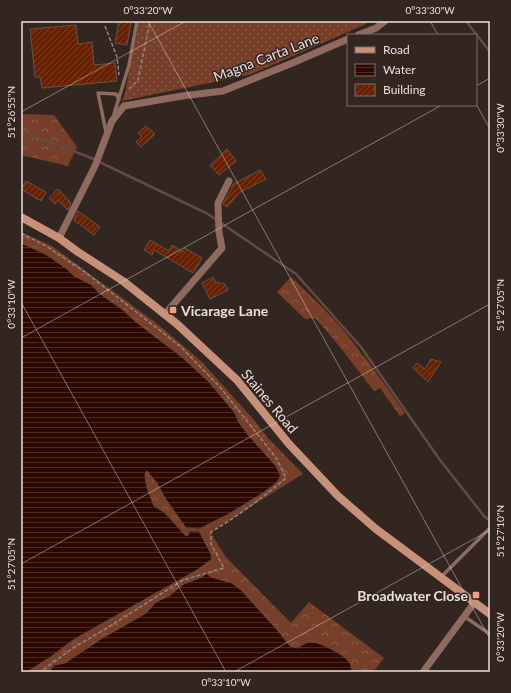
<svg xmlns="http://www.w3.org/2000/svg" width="511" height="693" viewBox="0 0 511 693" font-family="Lato,sans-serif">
	<defs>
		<pattern id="grass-dots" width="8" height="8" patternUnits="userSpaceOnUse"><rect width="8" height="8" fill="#773f29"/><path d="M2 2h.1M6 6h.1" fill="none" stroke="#8a5a47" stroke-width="1.8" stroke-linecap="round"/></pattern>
		<pattern id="forest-crowns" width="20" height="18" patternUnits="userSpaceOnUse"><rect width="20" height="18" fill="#773f29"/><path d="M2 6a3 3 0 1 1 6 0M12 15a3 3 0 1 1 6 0" fill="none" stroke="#8a5a47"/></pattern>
		<pattern id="water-rules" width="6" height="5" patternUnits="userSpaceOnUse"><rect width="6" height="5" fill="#2c0800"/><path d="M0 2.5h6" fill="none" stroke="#4b2c25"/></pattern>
		<pattern id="building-hatch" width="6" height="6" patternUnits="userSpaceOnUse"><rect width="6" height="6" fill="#672100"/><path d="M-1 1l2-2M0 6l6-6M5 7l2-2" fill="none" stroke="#7d4125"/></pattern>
	</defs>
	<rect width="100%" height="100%" fill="#332520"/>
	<!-- grass -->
	<path fill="url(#grass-dots)" d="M139,21h230l-3,3 -114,50 -130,27 3,-8z"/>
	<!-- forest -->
	<path fill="url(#forest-crowns)" d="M21,114l33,1 23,32 -9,19 -47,-11z
		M21,232l31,14 103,76 47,40 52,58 14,18 35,36 -93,58 16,25 65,66 18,-21 75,56 -11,14h-21c-1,-3 -1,-7 -2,-9 -5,-8 -30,-21 -39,-21 -5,0 -10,4 -14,6l-7,-1 -11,-15 -37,-41 -36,-17 -4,3 -18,7 -15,12 -13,6 -10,11 -45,26 -36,24 -11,2 -5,7h-22l25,-16 21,-16 124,-70 15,-11 -13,-28h-11l1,2 -1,2 -2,1 -22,-24 -10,-6 -7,-18 -2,-13 2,-4 10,12 8,15 21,30 13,1 28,-14 36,-22 13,-10v-17l-28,-31 -10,-14 -3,-8 -26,-31 -26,-24 -47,-36 -13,-12 -24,-17 -7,-8 -18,-9 -7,-7 -20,-14 -26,-12z
		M291,277c25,24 50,47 70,76v1l2,2h1l41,57 -5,3 -20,-28 -6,3 -38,-49 -21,-24 -10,1 -28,-27z"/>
	<!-- water -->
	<path fill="url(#water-rules)" stroke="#654942" d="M21,243l26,12 20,14 7,7 18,9 7,8 24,17 13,12 47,36 26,24 26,31 3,8 10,14 28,31 4,8v4l-4,5 -13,10 -36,22 -28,14 -13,-1 -21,-30 -8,-15 -10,-12 -1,1 -1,3 2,13 7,18 10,6 22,24 2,-1 1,-2 -1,-2h11l12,23 1,5 -15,11 -124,70 -21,16 -25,16h-6z
		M206,573l5,4 21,6 10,8 37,41 11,14 7,2c4,-2 9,-6 15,-6 8,0 33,13 38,21 1,2 1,6 2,9h-303l5,-7 11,-2 36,-24 45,-26 10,-11 13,-6 15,-12 18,-7z"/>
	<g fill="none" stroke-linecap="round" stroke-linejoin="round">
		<!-- stream -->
		<path stroke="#654942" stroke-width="2.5" d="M466,21l24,31
			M21,131l68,26 117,56 11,7
			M221,223l75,51 65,73 79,113 44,56 6,5"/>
	</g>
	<!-- building -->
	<path fill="url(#building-hatch)" stroke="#64544e" d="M119,21l12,1 -4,23 -12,-2z
		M76,25l2,19 14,-2 2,23 21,-2 2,18 -75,7 -2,-11h-5l-5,-48z
		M146,126l9,8 -14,13 -5,-5 6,-5 -4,-4z
		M227,149l9,12 -17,14 -9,-10z
		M260,170l6,9 -27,14 -12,14 -4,-3 9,-16v-3z
		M26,181l20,11 -5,9 -20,-12z
		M58,189l13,14 -3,7 -10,-10 -3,4 -6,-6z
		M78,211l22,16 -6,8 -20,-15z
		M150,240l19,11 3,-6 11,7 2,-4 17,10 -9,15 -39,-23 -2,5 -8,-5z
		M213,277l3,6 3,-1 2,2 3,-1 4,7 -18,9 -8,-16z
		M431,359l10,3 -13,20 -15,-14 4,-5 8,6z"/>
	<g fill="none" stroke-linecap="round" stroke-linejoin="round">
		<!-- path -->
		<path stroke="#918681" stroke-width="1.5" stroke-dasharray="4 2" stroke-linecap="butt" d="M105,26l12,31 2,18
			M129,89l9,-9 12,-59
			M21,233l25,13 39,26 96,75 39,40 57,72 9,19c-24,20 -48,38 -75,54v12l13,24 -41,12 -76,48 -34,20 -33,24"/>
		<!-- service -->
		<path stroke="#8e6b5e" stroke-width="3.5" d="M114,114l15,-49 8,-44
			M106,132l-8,-39 18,1 3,5
			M441,577l49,-49
			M465,617l25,17"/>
		<!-- minor -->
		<path stroke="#8e6b5e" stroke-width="7" d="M358,35l18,-7 9,-7
			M59,238l36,-72 17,-45 12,-15 58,-10 41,-5 67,-27 58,-25
			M165,314l57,-66 -3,-16 -1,-29 11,-22
			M423,672l51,-69"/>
		<!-- secondary -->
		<path stroke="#c7907b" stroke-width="8" d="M21,217l38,21 19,14 45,29 54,43 60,56 52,64 49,52 38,33 114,85"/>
	</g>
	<!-- ticks -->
	<path fill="none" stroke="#e9e0dc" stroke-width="1" stroke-opacity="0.45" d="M148,21l342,618M430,21l8,14M476,86l14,-8M476,104l14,25M21,112l165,-91M21,302l205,370M21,338l421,-233M21,564l469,-260M234,672l256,-142"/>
	<!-- markers -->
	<g fill="#f2a080" stroke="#332520" stroke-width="1.5">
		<rect x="169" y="306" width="8" height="8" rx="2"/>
		<rect x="472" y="591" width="8" height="8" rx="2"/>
	</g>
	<g text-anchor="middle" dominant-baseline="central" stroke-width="3" stroke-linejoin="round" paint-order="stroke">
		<!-- street labels -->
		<g font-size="14" fill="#e9e0dc" stroke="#332520">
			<text transform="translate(266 57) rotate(-21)">Magna Carta Lane</text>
			<text transform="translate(270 401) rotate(50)">Staines Road</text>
		</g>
		<!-- poi labels -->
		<g font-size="14" font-weight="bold" fill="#e9e0dc" stroke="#332520" text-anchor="start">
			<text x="181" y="310">Vicarage Lane</text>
			<text x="468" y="595" text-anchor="end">Broadwater Close</text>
		</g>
	</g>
	<!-- border -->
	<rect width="511" height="693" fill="none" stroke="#332520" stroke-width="44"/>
	<!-- legend -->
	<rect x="347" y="34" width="130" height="72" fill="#332520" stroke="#7c706b"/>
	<rect x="355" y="47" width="20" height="6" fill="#c7907b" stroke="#7c706b"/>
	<text x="383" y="54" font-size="12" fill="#e9e0dc">Road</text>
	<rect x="355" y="64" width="20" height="12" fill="url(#water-rules)" stroke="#7c706b"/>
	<text x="383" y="74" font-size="12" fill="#e9e0dc">Water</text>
	<rect x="355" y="84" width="20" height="12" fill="url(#building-hatch)" stroke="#7c706b"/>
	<text x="383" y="94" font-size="12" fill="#e9e0dc">Building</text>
	<rect x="22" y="22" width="467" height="649" fill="none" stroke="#e9e0dc" stroke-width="1.5"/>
	<g font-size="10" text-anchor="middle" fill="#e9e0dc">
		<text x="148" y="14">0°33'20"W</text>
		<text x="430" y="14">0°33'30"W</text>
		<text transform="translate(11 112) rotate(-90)" y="4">51°26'55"N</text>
		<text transform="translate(500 128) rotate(-90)" y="4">0°33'30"W</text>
		<text transform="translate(11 304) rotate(-90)" y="4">0°33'10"W</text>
		<text transform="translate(500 305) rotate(-90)" y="4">51°27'05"N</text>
		<text transform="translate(500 531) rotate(-90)" y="4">51°27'10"N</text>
		<text transform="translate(11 564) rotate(-90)" y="4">51°27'05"N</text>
		<text transform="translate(500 637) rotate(-90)" y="4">0°33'20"W</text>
		<text x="226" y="686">0°33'10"W</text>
	</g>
</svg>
